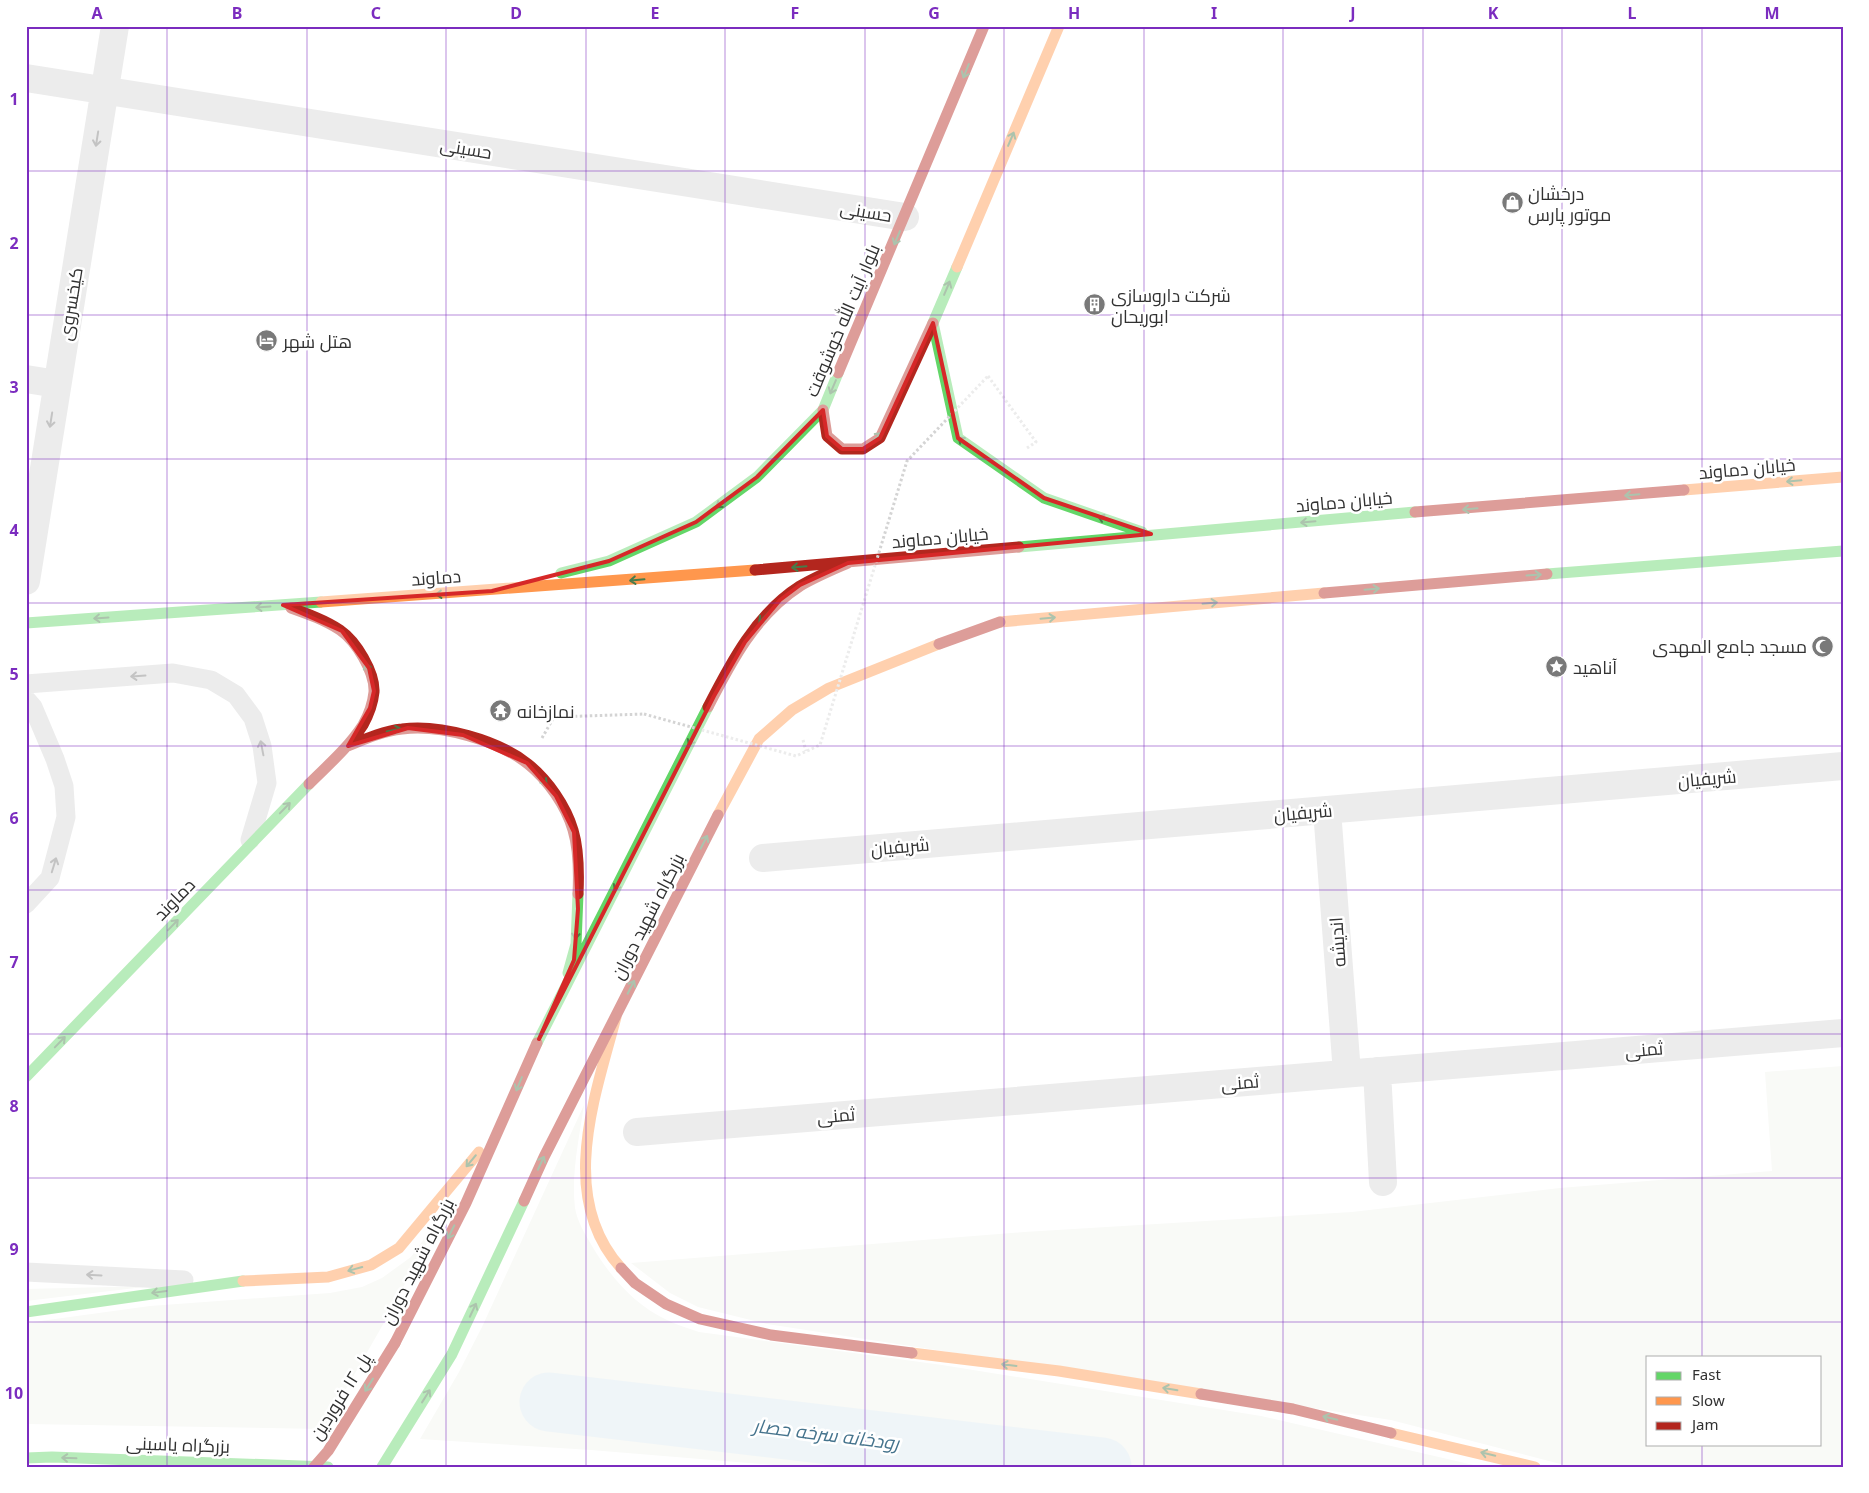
<svg xmlns="http://www.w3.org/2000/svg" width="1869" height="1493" viewBox="0 0 1869 1493" font-family="'Noto Sans',Cairo,sans-serif">
	<rect width="100%" height="100%" fill="#fff"/>
	<!-- green -->
	<path fill="#f1f3ed" fill-rule="evenodd" d="M1843,1066v401h-271l-181,-47 -624,-96 -69,-17 -28,-14 -39,-30 393,-31 328,-20 208,-24 212,-17 -7,-99zM1648,1357h172v87h-172z
		M584,1105c-5,34 -13,69 -9,103 2,13 10,26 17,38 18,30 42,59 75,74 10,5 21,8 32,12l243,33 319,51 221,51h-683l-208,-17 -171,-11 39,-67 23,-45z
		M445,1210l-64,118 -58,101 -297,-5v-101l124,-17 180,-13 32,-6 20,-9 29,-21z
		M152,1286l-126,15v-12z"/>
	<g fill="none" stroke-linecap="round" stroke-linejoin="round">
		<!-- river -->
		<path stroke="#dce9ef" stroke-width="59" d="M549,1402l553,65"/>
		<!-- path -->
		<path stroke="#d4d4d4" stroke-width="3" stroke-dasharray="2.5 2.5" stroke-linecap="butt" d="M988,376l48,66 -9,6
			M542,738l12,-21 90,-3
			M803,740l3,11"/>
		<!-- lane -->
		<path stroke="#d5d5d5" stroke-width="19" d="M26,684l147,-11 38,7 25,15 17,23 9,28 5,37 -17,57
			M26,699l7,8 22,52 9,27 2,31 -16,61 -24,26
			M26,1272l158,8"/>
		<!-- street -->
		<path stroke="#d5d5d5" stroke-width="28" d="M26,78l879,139
			M26,379l31,5
			M26,581l89,-555
			M1327,810l20,263
			M763,858l1080,-92
			M1377,1071l6,111
			M637,1132l1206,-99"/>
		<!-- fast -->
		<path stroke="#63d668" stroke-width="11" d="M957,267l-24,56 25,115 86,60 98,34
			M1019,547l396,-35
			M561,573l48,-12 87,-39 61,-45 66,-67 15,-37
			M1547,574l296,-23
			M26,623l295,-21
			M568,973l8,-29 2,-50
			M537,1043l171,-336
			M26,1077l283,-293
			M26,1312l217,-31
			M26,1458l26,-1 276,10
			M382,1467l70,-113 72,-153"/>
		<!-- slow -->
		<path stroke="#ff974d" stroke-width="11" d="M957,267l102,-241
			M1684,490l159,-13
			M321,602l434,-32
			M1000,622l324,-29
			M718,815l41,-76 33,-29 37,-22 110,-44
			M616,1017c-21,80 -59,180 5,251
			M243,1281l85,-4 43,-12 28,-17 80,-96
			M912,1353l147,18 142,23
			M1391,1433l144,34"/>
		<!-- jam -->
		<path stroke="#b3261e" stroke-width="11" d="M838,373l146,-347
			M823,410l4,26 15,13h21l17,-11 53,-115
			M1415,512l269,-22
			M755,570l264,-23
			M1324,593l223,-19
			M291,608c17,6 34,12 49,22 16,11 35,42 34,62 -1,10 -6,24 -11,33 -15,23 -35,40 -54,59
			M939,644l61,-22
			M708,707c23,-45 48,-93 92,-121 15,-9 32,-16 48,-23
			M348,746c17,-7 35,-15 54,-17 38,-5 96,11 126,35 20,16 38,42 45,66 6,20 6,43 5,64
			M524,1201l20,-44 174,-342
			M621,1268l14,15 31,21 34,15 71,16 141,18
			M395,1343l71,-140 71,-160
			M1201,1394l92,15 98,24"/>
		<!-- path-bridge -->
		<path stroke="#d4d4d4" stroke-width="3" stroke-dasharray="2.5 2.5" stroke-linecap="butt" d="M644,714l152,42 24,-11 87,-284 81,-85"/>
		<!-- jam-bridge -->
		<path stroke="#b3261e" stroke-width="11" d="M314,1467l14,-16 67,-108"/>
	</g>
	<!-- one-way arrows -->
	<defs><path id="oneway-shaft" d="M-6 0H5M1.5-3L5.5 0L1.5 3" fill="none" stroke-width="1.6" stroke-linecap="round" stroke-linejoin="round" transform="scale(1.25)"/></defs>
	<g stroke="#487b4a">
		<use href="#oneway-shaft" transform="translate(966 71) rotate(112)"/>
		<use href="#oneway-shaft" transform="translate(1011 139) rotate(-67)"/>
		<use href="#oneway-shaft" transform="translate(897 238) rotate(113)"/>
		<use href="#oneway-shaft" transform="translate(947 288) rotate(-67)"/>
		<use href="#oneway-shaft" transform="translate(833 387) rotate(113)"/>
		<use href="#oneway-shaft" transform="translate(876 438) rotate(-44)"/>
		<use href="#oneway-shaft" transform="translate(964 442) rotate(-140)"/>
		<use href="#oneway-shaft" transform="translate(1794 481) rotate(175)"/>
		<use href="#oneway-shaft" transform="translate(1632 495) rotate(175)"/>
		<use href="#oneway-shaft" transform="translate(722 503) rotate(143)"/>
		<use href="#oneway-shaft" transform="translate(1470 509) rotate(175)"/>
		<use href="#oneway-shaft" transform="translate(1105 519) rotate(-161)"/>
		<use href="#oneway-shaft" transform="translate(1308 522) rotate(175)"/>
		<use href="#oneway-shaft" transform="translate(799 567) rotate(175)"/>
		<use href="#oneway-shaft" transform="translate(1534 575) rotate(-4)"/>
		<use href="#oneway-shaft" transform="translate(637 580) rotate(175)"/>
		<use href="#oneway-shaft" transform="translate(1372 589) rotate(-5)"/>
		<use href="#oneway-shaft" transform="translate(443 594) rotate(176)"/>
		<use href="#oneway-shaft" transform="translate(1210 603) rotate(-5)"/>
		<use href="#oneway-shaft" transform="translate(263 607) rotate(176)"/>
		<use href="#oneway-shaft" transform="translate(764 617) rotate(133)"/>
		<use href="#oneway-shaft" transform="translate(101 618) rotate(176)"/>
		<use href="#oneway-shaft" transform="translate(1048 618) rotate(-5)"/>
		<use href="#oneway-shaft" transform="translate(368 670) rotate(-109)"/>
		<use href="#oneway-shaft" transform="translate(394 730) rotate(-11)"/>
		<use href="#oneway-shaft" transform="translate(692 739) rotate(117)"/>
		<use href="#oneway-shaft" transform="translate(542 779) rotate(49)"/>
		<use href="#oneway-shaft" transform="translate(285 808) rotate(-46)"/>
		<use href="#oneway-shaft" transform="translate(704 842) rotate(-63)"/>
		<use href="#oneway-shaft" transform="translate(618 884) rotate(117)"/>
		<use href="#oneway-shaft" transform="translate(173 925) rotate(-46)"/>
		<use href="#oneway-shaft" transform="translate(576 932) rotate(94)"/>
		<use href="#oneway-shaft" transform="translate(631 987) rotate(-63)"/>
		<use href="#oneway-shaft" transform="translate(60 1042) rotate(-46)"/>
		<use href="#oneway-shaft" transform="translate(519 1084) rotate(113)"/>
		<use href="#oneway-shaft" transform="translate(471 1161) rotate(130)"/>
		<use href="#oneway-shaft" transform="translate(541 1163) rotate(-65)"/>
		<use href="#oneway-shaft" transform="translate(451 1232) rotate(117)"/>
		<use href="#oneway-shaft" transform="translate(355 1269) rotate(165)"/>
		<use href="#oneway-shaft" transform="translate(159 1292) rotate(172)"/>
		<use href="#oneway-shaft" transform="translate(473 1310) rotate(-65)"/>
		<use href="#oneway-shaft" transform="translate(1009 1365) rotate(-173)"/>
		<use href="#oneway-shaft" transform="translate(369 1385) rotate(122)"/>
		<use href="#oneway-shaft" transform="translate(1170 1389) rotate(-171)"/>
		<use href="#oneway-shaft" transform="translate(426 1396) rotate(-58)"/>
		<use href="#oneway-shaft" transform="translate(1330 1418) rotate(-167)"/>
		<use href="#oneway-shaft" transform="translate(1488 1454) rotate(-166)"/>
		<use href="#oneway-shaft" transform="translate(69 1458) rotate(-178)"/>
	</g>
	<g stroke="#7b7b7b">
		<use href="#oneway-shaft" transform="translate(97 139) rotate(99)"/>
		<use href="#oneway-shaft" transform="translate(51 420) rotate(99)"/>
		<use href="#oneway-shaft" transform="translate(138 676) rotate(176)"/>
		<use href="#oneway-shaft" transform="translate(262 748) rotate(-101)"/>
		<use href="#oneway-shaft" transform="translate(54 865) rotate(-73)"/>
		<use href="#oneway-shaft" transform="translate(94 1275) rotate(-177)"/>
	</g>
	<!-- marked area -->
	<path d="M0 0H1869V1493H0ZM933,323l25,115 86,60 107,36 -303,29 -48,22 -20,15 -35,42 -31,54 -175,343 35,-79 4,-51 -4,-77 -18,-36 -29,-33 -64,-28 -55,-7 -60,18 22,-38 4,-17 -5,-23 -27,-37 -59,-26 209,-14 117,-30 87,-39 61,-45 66,-67 4,26 15,13h21l17,-11z" fill="#fff" fill-opacity=".55" fill-rule="evenodd"/>
	<path fill="none" stroke="#d62828" stroke-width="4" stroke-linejoin="round" d="M933,323l25,115 86,60 107,36 -303,29 -48,22 -20,15 -35,42 -31,54 -175,343 35,-79 4,-51 -4,-77 -18,-36 -29,-33 -64,-28 -55,-7 -60,18 22,-38 4,-17 -5,-23 -27,-37 -59,-26 209,-14 117,-30 87,-39 61,-45 66,-67 4,26 15,13h21l17,-11z"/>
	<!-- grid -->
	<path fill="none" stroke="#7b2cbf" stroke-width="1" stroke-opacity="0.55" d="M167,26v1441M307,26v1441M446,26v1441M586,26v1441M725,26v1441M865,26v1441M1004,26v1441M1144,26v1441M1283,26v1441M1423,26v1441M1562,26v1441M1702,26v1331M26,171h1817M26,315h1817M26,459h1817M26,603h1817M26,746h1817M26,890h1817M26,1034h1817M26,1178h1817M26,1322h1817M1702,1444v23"/>
	<!-- icons -->
	<defs>
		<symbol id="shop-disc" viewBox="-11 -11 22 22"><circle r="9.5" fill="#797979" stroke="#fff"/><path d="M-5-2.5h2.3a2.7 3.5 0 0 1 5.4 0H5L5.5 6h-11ZM-1.5-2.5h3a1.5 2.3 0 0 0-3 0Z" fill="#fff"/></symbol>
		<symbol id="building-disc" viewBox="-11 -11 22 22"><circle r="9.5" fill="#797979" stroke="#fff"/><path d="M-4-6H4V6H1V3H-1V6H-4ZM-2.5-4.3h1.7v1.8h-1.7ZM.8-4.3h1.7v1.8H.8ZM-2.5-1h1.7V.8h-1.7ZM.8-1h1.7V.8H.8Z" fill="#fff"/></symbol>
		<symbol id="hotel-disc" viewBox="-11 -11 22 22"><circle r="9.5" fill="#797979" stroke="#fff"/><path d="M-6-4.5h1.5V1H6V5H4.5V3h-9V5H-6ZM-4 0a1.8 1.8 0 1 1 3.6 0ZM.5 0V-2.5h3Q6-2.5 6 0Z" fill="#fff"/></symbol>
		<symbol id="mosque-disc" viewBox="-11 -11 22 22"><circle r="9.5" fill="#797979" stroke="#fff"/><path d="M3.5-4.9A6 6 0 1 0 3.5 4.9A5 5 0 1 1 3.5-4.9Z" fill="#fff"/></symbol>
		<symbol id="sight-disc" viewBox="-11 -11 22 22"><circle r="9.5" fill="#797979" stroke="#fff"/><path d="M0-6L1.8-2.2L6-1.7L2.9 1.2L3.7 5.4L0 3.3L-3.7 5.4L-2.9 1.2L-6-1.7L-1.8-2.2Z" fill="#fff"/></symbol>
		<symbol id="temple-disc" viewBox="-11 -11 22 22"><circle r="9.5" fill="#797979" stroke="#fff"/><path d="M0-6L5-2H3V0L6.5 2.5H4V6H1.5V3h-3V6H-4V2.5H-6.5L-3 0V-2H-5Z" fill="#fff"/></symbol>
	</defs>
	<g fill-rule="evenodd">
		<use href="#shop-disc" x="1500" y="190" width="25" height="25"/>
		<use href="#building-disc" x="1082" y="292" width="25" height="25"/>
		<use href="#hotel-disc" x="254" y="328" width="25" height="25"/>
		<use href="#mosque-disc" x="1810" y="634" width="25" height="25"/>
		<use href="#sight-disc" x="1544" y="654" width="25" height="25"/>
		<use href="#temple-disc" x="488" y="698" width="25" height="25"/>
	</g>
	<g text-anchor="middle" dominant-baseline="central" stroke-width="5" stroke-linejoin="round" paint-order="stroke">
		<!-- street labels -->
		<g font-size="18" fill="#313131" stroke="#fff">
			<text transform="translate(466 148) rotate(9)">حسینی</text>
			<text transform="translate(866 211) rotate(9)">حسینی</text>
			<text transform="translate(70 304) rotate(-81)">کیخسروی</text>
			<text transform="translate(842 320) rotate(-67)">بلوار آیت الله خوشوقت</text>
			<text transform="translate(1747 468) rotate(-5)">خیابان دماوند</text>
			<text transform="translate(1344 501) rotate(-5)">خیابان دماوند</text>
			<text transform="translate(940 537) rotate(-5)">خیابان دماوند</text>
			<text transform="translate(436 577) rotate(-4)">دماوند</text>
			<text transform="translate(1707 778) rotate(-5)">شریفیان</text>
			<text transform="translate(1303 812) rotate(-5)">شریفیان</text>
			<text transform="translate(900 846) rotate(-5)">شریفیان</text>
			<text transform="translate(174 899) rotate(-46)">دماوند</text>
			<text transform="translate(647 916) rotate(-63)">بزرگراه شهید دوران</text>
			<text transform="translate(1337 942) rotate(-94)">اندیشه</text>
			<text transform="translate(1644 1049) rotate(-5)">ثمنی</text>
			<text transform="translate(1240 1082) rotate(-5)">ثمنی</text>
			<text transform="translate(836 1115) rotate(-5)">ثمنی</text>
			<text transform="translate(417 1261) rotate(-63)">بزرگراه شهید دوران</text>
			<text transform="translate(340 1396) rotate(-58)">پل ۱۲ فروردین</text>
			<text transform="translate(178 1444) rotate(2)">بزرگراه یاسینی</text>
		</g>
		<!-- poi labels -->
		<g font-size="18" fill="#313131" stroke="#fff" text-anchor="start">
			<text x="1528" y="193">درخشان<tspan x="1528" dy="21">موتور پارس</tspan></text>
			<text x="1111" y="295">شرکت داروسازی<tspan x="1111" dy="21">ابوریحان</tspan></text>
			<text x="283" y="341">هتل شهر</text>
			<text x="1807" y="646" text-anchor="end">مسجد جامع المهدی</text>
			<text x="1573" y="667">آناهید</text>
			<text x="517" y="711">نمازخانه</text>
		</g>
		<!-- water labels -->
		<g font-size="19" font-style="italic" fill="#46748d" stroke="#fff">
			<text transform="translate(826 1434) rotate(7)">رودخانه سرخه حصار</text>
		</g>
	</g>
	<!-- border -->
	<rect width="1869" height="1493" fill="none" stroke="#ffffff" stroke-width="55"/>
	<!-- legend -->
	<rect x="1646" y="1356" width="175" height="90" fill="#ffffff" stroke="#adadad"/>
	<rect x="1656" y="1372" width="25" height="8" fill="#63d668" stroke="#adadad"/>
	<text x="1692" y="1380" font-size="15" fill="#313131">Fast</text>
	<rect x="1656" y="1397" width="25" height="8" fill="#ff974d" stroke="#adadad"/>
	<text x="1692" y="1406" font-size="15" fill="#313131">Slow</text>
	<rect x="1656" y="1422" width="25" height="8" fill="#b3261e" stroke="#adadad"/>
	<text x="1692" y="1430" font-size="15" fill="#313131">Jam</text>
	<rect x="28" y="28" width="1814" height="1438" fill="none" stroke="#7b2cbf" stroke-width="2"/>
	<g font-size="16" text-anchor="middle" font-weight="bold" fill="#7b2cbf">
		<text x="97" y="19">A</text>
		<text x="237" y="19">B</text>
		<text x="376" y="19">C</text>
		<text x="516" y="19">D</text>
		<text x="655" y="19">E</text>
		<text x="795" y="19">F</text>
		<text x="934" y="19">G</text>
		<text x="1074" y="19">H</text>
		<text x="1214" y="19">I</text>
		<text x="1353" y="19">J</text>
		<text x="1493" y="19">K</text>
		<text x="1632" y="19">L</text>
		<text x="1772" y="19">M</text>
		<text x="14" y="105">1</text>
		<text x="14" y="249">2</text>
		<text x="14" y="393">3</text>
		<text x="14" y="536">4</text>
		<text x="14" y="680">5</text>
		<text x="14" y="824">6</text>
		<text x="14" y="968">7</text>
		<text x="14" y="1112">8</text>
		<text x="14" y="1255">9</text>
		<text x="14" y="1399">10</text>
	</g>
</svg>
